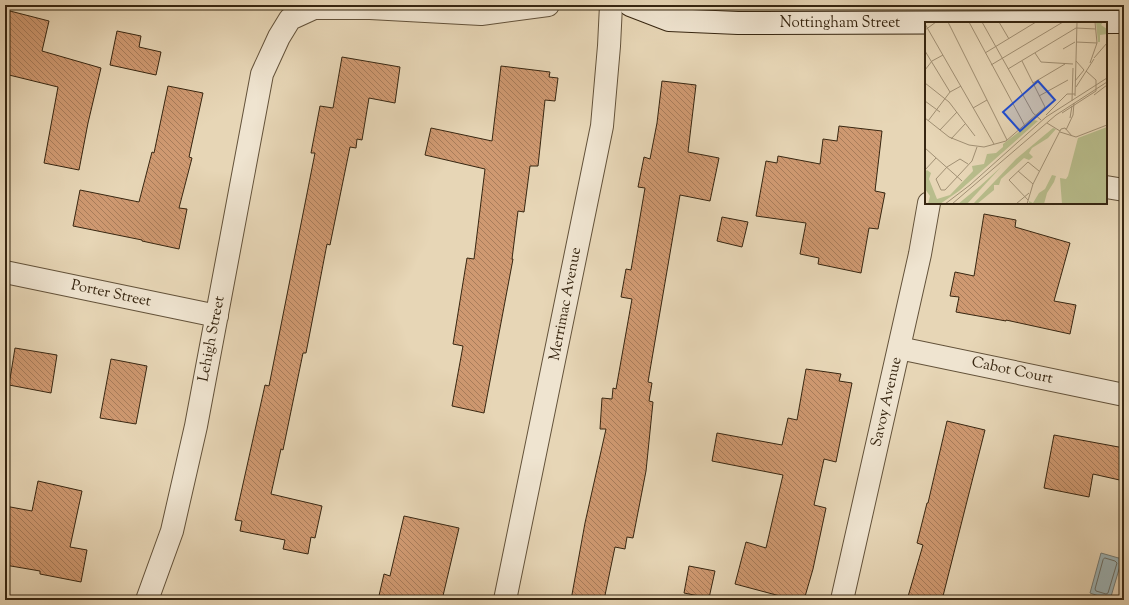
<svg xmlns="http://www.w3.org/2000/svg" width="1129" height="605" viewBox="0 0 1129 605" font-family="'Sorts Mill Goudy',serif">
	<defs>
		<pattern id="building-back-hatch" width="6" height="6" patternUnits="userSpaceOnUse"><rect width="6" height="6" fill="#cf9971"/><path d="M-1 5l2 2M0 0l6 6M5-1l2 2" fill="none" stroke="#a97d5b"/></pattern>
	</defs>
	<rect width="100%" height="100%" fill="#e7d6b6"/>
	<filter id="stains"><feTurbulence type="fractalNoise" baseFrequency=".005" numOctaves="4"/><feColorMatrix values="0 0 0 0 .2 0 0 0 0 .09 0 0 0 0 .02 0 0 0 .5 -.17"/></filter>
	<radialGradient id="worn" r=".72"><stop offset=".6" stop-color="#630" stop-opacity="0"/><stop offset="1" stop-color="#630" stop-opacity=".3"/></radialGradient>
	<!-- water -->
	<path fill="#9db6ba" stroke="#747c76" d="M1101,553l21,6 -12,41 -20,-7z"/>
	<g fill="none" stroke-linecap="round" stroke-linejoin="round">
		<!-- shore -->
		<path stroke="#6a6e66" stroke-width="1" d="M1105,558l10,3 2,2 -9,30 -2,1 -10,-3 -1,-2 8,-29z"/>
	</g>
	<!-- building -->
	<path fill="url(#building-back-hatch)" stroke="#372611" d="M10,11l39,10 -7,30 59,17 -13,55 -9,47 -35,-7 14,-76 -53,-13v-43z
		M117,31l24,5 -2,11 22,5 -5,23 -46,-10z
		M342,57l58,10 -5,36 -26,-5 -7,42 -5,-1 -1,9 -6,-1 -20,98 -3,-1 -21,109h-3l-20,97 -2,-1 -10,45 51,12 -7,32 -4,-1 -3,17 -25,-5 2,-9 -45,-9 2,-10 -7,-1 30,-135 4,1 46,-233h-4l9,-47 13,2z
		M501,66l49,6 -1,5 9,1 -3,23 -10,-1 -7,66h-8l-6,46 -6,-1 -6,48h1l-29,154 -32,-7 11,-60 -10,-2 14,-86 7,1 11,-90 -60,-14 6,-27 61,13z
		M662,81l34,4 -8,67 31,6 -9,43 -30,-6 -32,187 4,1 -3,18 4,1 -7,69 -13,67 -6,-1 -2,12 -10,-2 -11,53h-33l14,-77 21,-94h-6l2,-31 10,1 1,-11 3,1 16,-90 -11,-2 5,-28 5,1 14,-82 -7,-1 6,-30 6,2 7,-36z
		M168,86l35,7 -14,64 3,1 -13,50 8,1 -8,40 -37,-8v-1l-69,-14 7,-36 59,12 13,-50 2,1z
		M839,126l43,5 -7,60 10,2 -7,36 -9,-1 -8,45 -43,-9 1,-6 -19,-4 6,-31 -50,-7 10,-55 11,2 1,-7 42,8 3,-25 14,2z
		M984,214l32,6 -1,7 55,16 -16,58 22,4 -6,29 -64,-14v1l-50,-9 3,-15 -9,-1 5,-24 19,4z
		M722,217l26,5 -6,25 -25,-6z
		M15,348l42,7 -6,38 -42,-8z
		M111,359l36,7 -11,58 -36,-6z
		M806,369l35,5 -2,7 13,2 -16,79 -12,-3 -10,46 12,3 -13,61 -9,31h-9l-60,-16 11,-42 20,6 17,-73 -71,-14 5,-28 65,12 6,-27 9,2z
		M947,421l38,9 -43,170h-35l16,-55 -6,-2 10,-40h1z
		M1054,435l70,13v33l-31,-7 -4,23 -45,-9z
		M38,481l44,10 -12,56 17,3 -6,32 -41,-8v-3l-35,-6v-59l27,5z
		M404,516l55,12 -17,72h-64l6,-26 6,2z
		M689,566l26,5 -6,27 -25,-5z"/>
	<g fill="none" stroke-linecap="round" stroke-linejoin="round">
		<defs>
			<path id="street" d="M1106,187l18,3
				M5,272l212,44
				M899,348l225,47
				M147,600l25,-69 24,-105 66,-352 17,-37 11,-18 24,-11h56l111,6 67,-9
				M505,600l97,-474 7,-80 2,-41
				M842,600l78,-346 9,-51"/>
			<path id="secondary" d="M630,5l39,15 69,3 386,-1"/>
		</defs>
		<!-- street casing -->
		<use href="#street" stroke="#63523a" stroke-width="24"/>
		<!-- secondary casing -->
		<use href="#secondary" stroke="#372611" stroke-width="24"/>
		<!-- street -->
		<use href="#street" stroke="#efe4d0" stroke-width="22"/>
		<!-- secondary -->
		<use href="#secondary" stroke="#efe4d0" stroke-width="22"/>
	</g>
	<g text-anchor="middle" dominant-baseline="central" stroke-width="3" stroke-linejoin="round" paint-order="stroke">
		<!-- street labels -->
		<g font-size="15" fill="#372611" stroke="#efe4d0">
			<text x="840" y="23">Nottingham Street</text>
			<text transform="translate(111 294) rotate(12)">Porter Street</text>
			<text transform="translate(566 304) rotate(-79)">Merrimac Avenue</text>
			<text transform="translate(212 339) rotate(-79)">Lehigh Street</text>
			<text transform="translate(1012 371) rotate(12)">Cabot Court</text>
			<text transform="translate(887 402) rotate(-77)">Savoy Avenue</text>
		</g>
	</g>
	<!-- overview -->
	<g transform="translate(925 22)">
		<rect width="182" height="182" fill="#e7d6b6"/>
		<path d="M171,0h7l-2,3 6,4v5l-7,1v7h-2zM109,98l4,1 -79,70 -19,13h-12l2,-8 -5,-7v-17l2,-2 4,3 -2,6 8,20 13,-4 23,-24 -1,-5 12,-2 3,-10 9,-1 7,-6v-3zM128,106l3,1 -8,9 -16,10 -3,5 4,4 -4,3 -5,-2 -23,21 -2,6h-5v5l-17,14h-4l43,-45zM76,145l-34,37h-9l22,-18zM127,153l4,1 -2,6 -7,11 -3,11h-15v-3l4,2 6,-10 6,-4z" fill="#b8bd8c"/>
		<path d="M182,105v77h-45l-2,-26 6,1 2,-3 10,-38z" fill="#b8bd8c"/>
		<path fill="none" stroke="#a19074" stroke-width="1" d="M23,0l59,118M44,0l56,104M57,0l51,91 8,7M74,0l10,17M0,2l69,120M0,8l11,-8M151,20l21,1M138,27l12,-7M0,29l25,41M60,31l51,-31M110,31l6,9 32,2M169,36l13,-15M151,39l8,9M165,41l7,-20 -2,-21M66,43l72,-43M83,47l68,-41 20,1M0,48l7,-9 11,-6M150,59l9,-11M0,61l24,19 26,34M108,61l32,-19M151,65l18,-28M169,73l13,-10M114,74l29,-16M150,74l2,-74M0,79l15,11M147,79l1,-33M48,86l14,-8M137,91l34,-22v-11l-10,-9M121,93l21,-21h8M0,96l24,19 20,8 15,2 22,-6 39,-34 -23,-46M145,96l2,-12M3,99l22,-29 11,-6M122,101l13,8M15,108l17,-18M141,108l7,-15 1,-12M135,110l16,5 31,-12M26,117l14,-15M0,126l37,33M43,142l-8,-5 -13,8 -11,12 5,11h4l27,-29 5,-14M0,148l11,-12M93,149l15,13M103,178l-19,-20 19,-18 11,9M20,182l25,-19 76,-68 61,-39M27,182l104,-89 51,-33M91,182l13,-11M102,182l6,-20 28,-55 4,-1 7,8"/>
		<path fill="#1d4ed8" fill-opacity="0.15" stroke="#1d4ed8" stroke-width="2" d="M113,59l17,19 -35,31 -17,-19z"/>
		<rect width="182" height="182" fill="none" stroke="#372611" stroke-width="2"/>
	</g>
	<!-- margin -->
	<rect width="1129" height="605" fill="none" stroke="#e7d6b6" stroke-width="20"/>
	<rect x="6" y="6" width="1117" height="593" fill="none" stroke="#372611" stroke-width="2"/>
	<rect x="10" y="10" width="1109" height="585" fill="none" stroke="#372611"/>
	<rect width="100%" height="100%" filter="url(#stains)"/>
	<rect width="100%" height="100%" fill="url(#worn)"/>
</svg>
